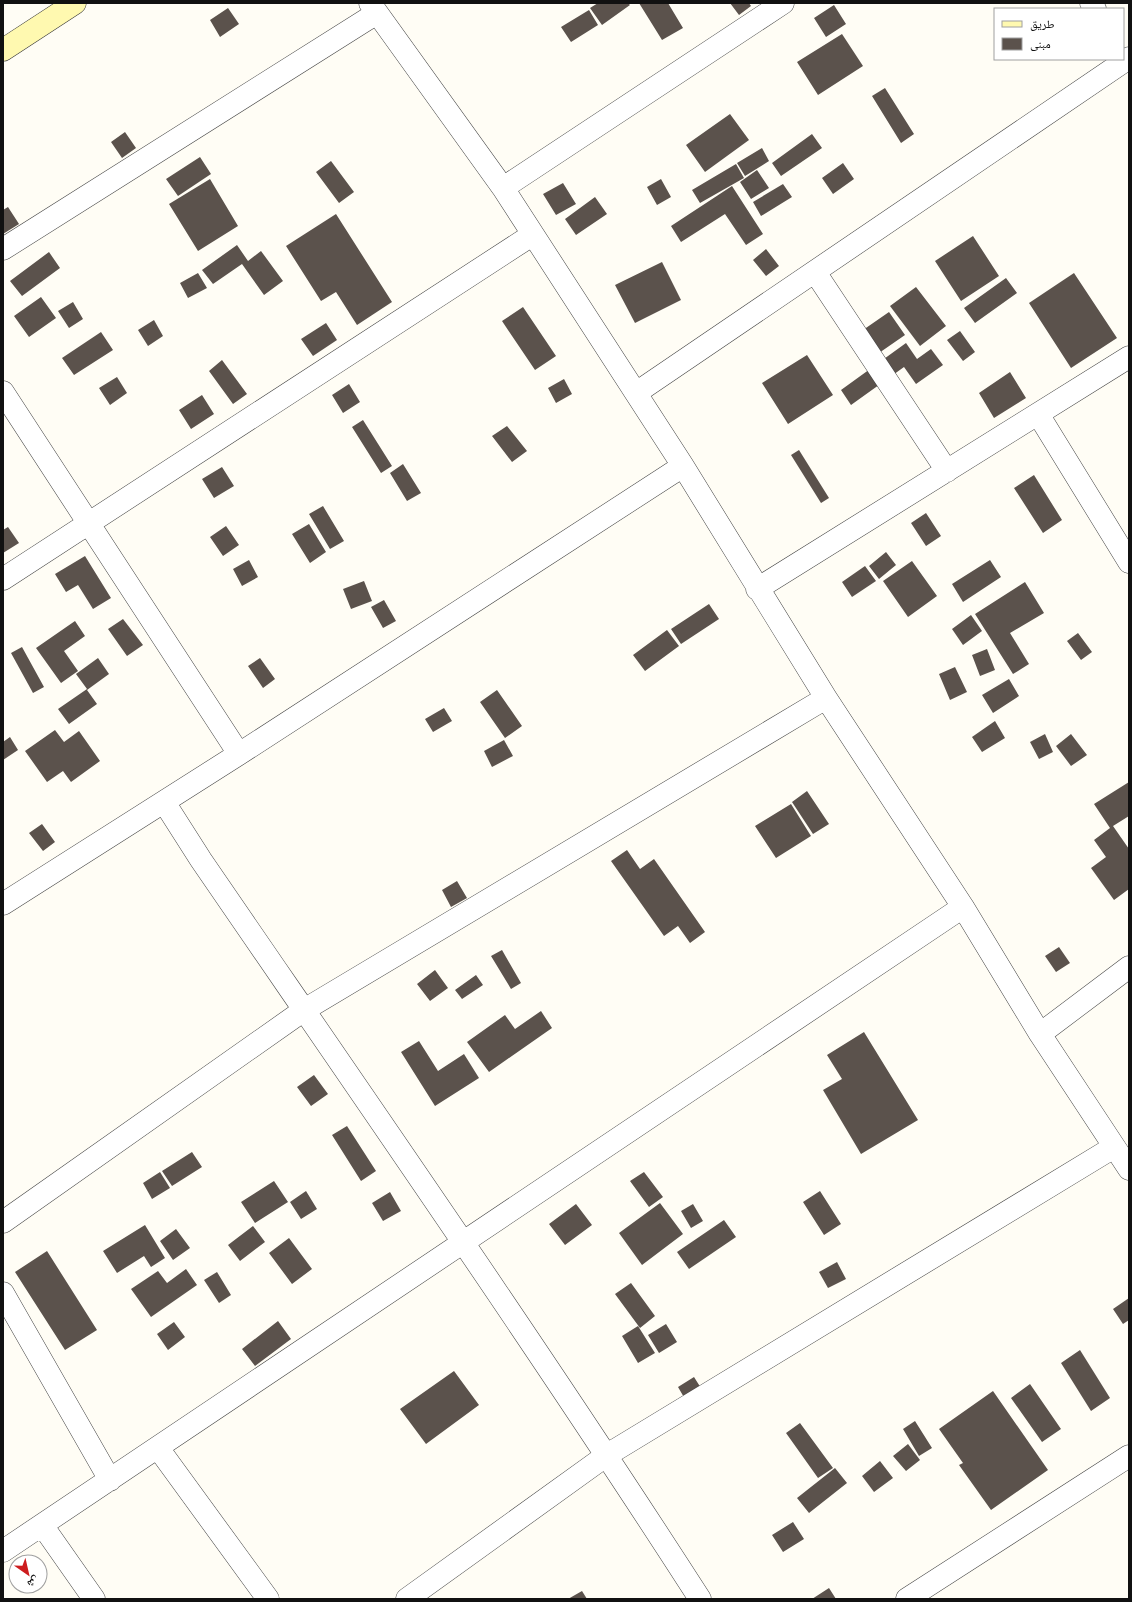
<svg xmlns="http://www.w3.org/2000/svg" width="1132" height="1602" viewBox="0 0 1132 1602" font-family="Merriweather,'Noto Naskh Arabic',serif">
	<rect width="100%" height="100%" fill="#fffdf5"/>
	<!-- building -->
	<path fill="#5b524c" d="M598,3h30l2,2 -28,20 -12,-17z
		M639,3h29l15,25 -21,12z
		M730,3h19l2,3 -12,9z
		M834,5l12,19 -20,13 -12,-19z
		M228,8l11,16 -19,13 -10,-17z
		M589,10l9,15 -27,17 -10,-15z
		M842,34l21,32 -45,29 -21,-33z
		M885,88l29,46 -13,9 -29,-47z
		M730,114l19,26 -44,32 -19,-27z
		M125,132l11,16 -14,10 -11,-16z
		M812,134l10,14 -41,28 -9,-13z
		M762,148l7,13 -24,15 -8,-13z
		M200,157l11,17 -33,22 -12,-17z
		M331,161l23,31 -15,11 -23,-31z
		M843,163l11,16 -21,15 -11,-16z
		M736,164l8,14 -44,25 -8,-13z
		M757,170l12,18 -18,11 -11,-17z
		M210,179l28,47 -40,25 -29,-47z
		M661,179l10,18 -14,8 -10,-18z
		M563,183l13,21 -20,11 -13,-21z
		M783,184l9,13 -31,19 -8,-14z
		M732,186l31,48 -17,11 -21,-31 -44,28 -10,-16z
		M595,197l12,17 -31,21 -11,-16z
		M8,207l11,17 -16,10v-24z
		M336,214l56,88 -35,23 -21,-33 -15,9 -35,-55z
		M973,236l26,40 -38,25 -26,-40z
		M237,245l11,16 13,-10 22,30 -19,14 -22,-31 -29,20 -11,-14z
		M766,249l13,17 -13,10 -13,-16z
		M49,252l11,16 -38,28 -12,-15z
		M662,262l19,38 -46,23 -20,-38z
		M198,273l9,15 -19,10 -8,-15z
		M1074,273l43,65 -46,30 -42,-65z
		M1006,278l11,15 -42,30 -11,-15z
		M916,287l30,39 -26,20 -30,-40z
		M41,297l15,21 -27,19 -15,-21z
		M73,302l10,17 -14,9 -11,-17z
		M523,307l33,49 -21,14 -33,-49z
		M889,312l16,23 -26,18 -16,-23z
		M154,320l9,16 -15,10 -10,-16z
		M326,323l11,17 -24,16 -12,-17z
		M960,331l15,21 -12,9 -16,-21z
		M101,332l12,18 -39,25 -12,-17z
		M906,343l11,16 14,-10 12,16 -27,19 -12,-17 -53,38 -10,-15z
		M807,355l26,40 -45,29 -26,-41z
		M222,360l25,34 -14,10 -24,-33z
		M1010,372l16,26 -32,20 -15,-25z
		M117,377l10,16 -17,12 -11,-17z
		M564,379l8,15 -16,9 -8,-15z
		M349,384l11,18 -17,11 -11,-18z
		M202,395l12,19 -23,15 -12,-19z
		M363,420l29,46 -11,7 -29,-46z
		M507,426l20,25 -15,11 -20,-26z
		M799,450l30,48 -8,5 -30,-48z
		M403,464l18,29 -14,8 -17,-28z
		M222,467l12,19 -20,12 -12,-19z
		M1034,475l28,45 -19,13 -29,-45z
		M323,506l21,35 -14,8 -21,-35z
		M926,513l15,23 -15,10 -15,-23z
		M309,524l17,28 -16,11 -18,-29z
		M226,526l13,19 -16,11 -13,-19z
		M8,527l11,16 -16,10v-23z
		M886,552l10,13 -17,14 -10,-13z
		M85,556l26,42 -18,11 -15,-24 -12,7 -11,-18z
		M249,560l9,17 -16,9 -9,-17z
		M990,560l11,17 -38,25 -11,-18z
		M912,561l25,35 -29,21 -25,-36z
		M865,566l11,15 -24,16 -10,-15z
		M364,581l8,20 -21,8 -8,-20z
		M1025,582l19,31 -34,20 19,31 -16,10 -38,-60z
		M384,600l12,21 -13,7 -12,-21z
		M709,604l10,15 -38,25 -10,-15z
		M971,615l11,16 -19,14 -11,-16z
		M123,619l20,26 -16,11 -19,-27z
		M75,621l10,15 -21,15 14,20 -17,12 -25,-35z
		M667,630l12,16 -34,25 -12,-16z
		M1078,633l14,19 -11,8 -14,-19z
		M22,647l22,40 -11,6 -22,-40z
		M987,649l8,21 -15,6 -8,-21z
		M98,658l11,16 -22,16 10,14 -28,20 -11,-15 29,-20 -11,-15z
		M260,658l15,21 -12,9 -15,-22z
		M955,667l12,25 -17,8 -11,-26z
		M1009,679l10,17 -26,17 -11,-18z
		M497,690l25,36 -17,12 -25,-36z
		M444,708l8,13 -19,11 -8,-13z
		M995,721l10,17 -23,14 -10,-15z
		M55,730l9,12 15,-11 21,30 -29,21 -8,-11 -16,11 -22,-31z
		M1045,734l8,18 -14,7 -9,-17z
		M1071,734l16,21 -16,11 -15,-20z
		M10,737l8,13 -15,10v-18z
		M504,740l9,16 -21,11 -8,-16z
		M1129,782v34l-16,10 16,23v40l-15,11 -23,-32 15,-11 -12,-17 16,-12 -16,-24z
		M807,791l22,33 -16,10 -21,-32z
		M791,804l20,32 -35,22 -21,-32z
		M42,824l13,18 -12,9 -14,-18z
		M627,850l13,19 14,-10 51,73 -15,11 -12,-17 -14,10 -53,-75z
		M457,881l10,17 -16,9 -9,-17z
		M1059,947l11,16 -14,9 -11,-16z
		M502,950l19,33 -10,6 -20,-33z
		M435,970l13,18 -18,13 -13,-17z
		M476,975l7,10 -21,14 -7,-9z
		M541,1011l11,17 -63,44 -22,-30 38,-27 10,14z
		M864,1032l54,88 -57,34 -38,-64 19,-11 -15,-24z
		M419,1041l19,30 26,-17 15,24 -44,28 -34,-54z
		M314,1075l14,19 -17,12 -14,-19z
		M347,1126l29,45 -15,10 -29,-46z
		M192,1152l10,15 -30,19 -10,-15z
		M160,1172l10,16 -18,11 -9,-16z
		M644,1172l19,25 -14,10 -19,-26z
		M274,1181l14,21 -33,21 -14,-21z
		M306,1191l11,18 -16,10 -11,-17z
		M820,1191l21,33 -17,11 -21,-33z
		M390,1192l11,19 -18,10 -11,-18z
		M660,1203l23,31 -41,31 -23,-32z
		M576,1204l16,21 -27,20 -16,-21z
		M693,1204l10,17 -12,7 -10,-17z
		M724,1220l12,17 -47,32 -12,-17z
		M145,1225l20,33 -14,9 -7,-11 -27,17 -14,-22z
		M253,1226l12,16 -25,19 -12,-16z
		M176,1229l14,19 -17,12 -13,-19z
		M289,1238l23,31 -20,15 -23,-31z
		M47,1251l50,79 -32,20 -50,-78z
		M837,1262l9,17 -18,9 -9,-16z
		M186,1269l11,16 -46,32 -20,-28 27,-18 9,12z
		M217,1272l14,23 -12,8 -15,-23z
		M631,1283l24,33 -15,12 -25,-34z
		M1129,1298v22l-6,4 -10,-15z
		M278,1321l13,18 -36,27 -13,-17z
		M174,1322l11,15 -17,13 -11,-16z
		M666,1324l11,18 -18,11 -11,-18z
		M638,1326l17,27 -17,10 -16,-27z
		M1080,1350l30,48 -19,13 -30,-48z
		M454,1371l25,34 -53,39 -26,-35z
		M694,1377l12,19 -17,10 -11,-19z
		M1030,1384l31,45 -19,13 -31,-44z
		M993,1391l55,79 -57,40 -32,-45 4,-2 -24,-34z
		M915,1421l17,27 -13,8 -16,-27z
		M800,1423l33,45 -15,10 -32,-45z
		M908,1444l12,16 -14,11 -13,-15z
		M880,1461l13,17 -19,14 -12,-16z
		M835,1468l12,15 -38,30 -12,-15z
		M793,1522l11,17 -21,13 -11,-17z
		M829,1588l7,11h-24z
		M582,1591l5,8h-19z"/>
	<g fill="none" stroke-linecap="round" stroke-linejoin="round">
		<defs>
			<path id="street" d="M370,3l133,185 180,278 143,232 137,209 77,127 89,135
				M1091,3l4,6
				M503,188l280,-185
				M3,249l374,-236
				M815,272l132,199
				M3,392l236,362
				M636,393l493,-335
				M1038,414l91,148
				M3,579l529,-344
				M757,589l372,-232
				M164,802l37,58c168,245 338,489 499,739
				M3,904l236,-150 444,-288
				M1040,1034l89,-67
				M3,1222l301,-212 522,-312
				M3,1293l107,187
				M158,1448l110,151
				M42,1525l52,74
				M3,1551l960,-644
				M407,1599l200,-144 507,-308
				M907,1599l222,-143"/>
			<path id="secondary" d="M3,50l72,-47"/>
		</defs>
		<!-- street casing -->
		<use href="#street" stroke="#444" stroke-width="23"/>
		<!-- secondary casing -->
		<use href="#secondary" stroke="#333" stroke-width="23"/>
		<!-- street -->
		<use href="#street" stroke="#fff" stroke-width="22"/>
		<!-- secondary -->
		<use href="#secondary" stroke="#fff9b0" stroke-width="22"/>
	</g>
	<!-- border -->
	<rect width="1132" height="1602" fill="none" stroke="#111111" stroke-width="8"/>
	<!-- legend -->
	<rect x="994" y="8" width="130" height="52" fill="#ffffff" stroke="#a0a0a0"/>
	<rect x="1002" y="21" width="20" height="6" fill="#fff9b0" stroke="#a0a0a0"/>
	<text x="1030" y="28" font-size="12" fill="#111111">طريق</text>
	<rect x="1002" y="38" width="20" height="12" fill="#5b524c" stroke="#a0a0a0"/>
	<text x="1030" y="48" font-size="12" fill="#111111">مبنى</text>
	<!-- north arrow -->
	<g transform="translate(28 1574) rotate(146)"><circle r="19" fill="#ffffff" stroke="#a0a0a0"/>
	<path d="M0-3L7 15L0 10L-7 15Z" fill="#cd1c1e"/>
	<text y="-6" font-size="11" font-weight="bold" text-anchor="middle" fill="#111111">ش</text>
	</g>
</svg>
